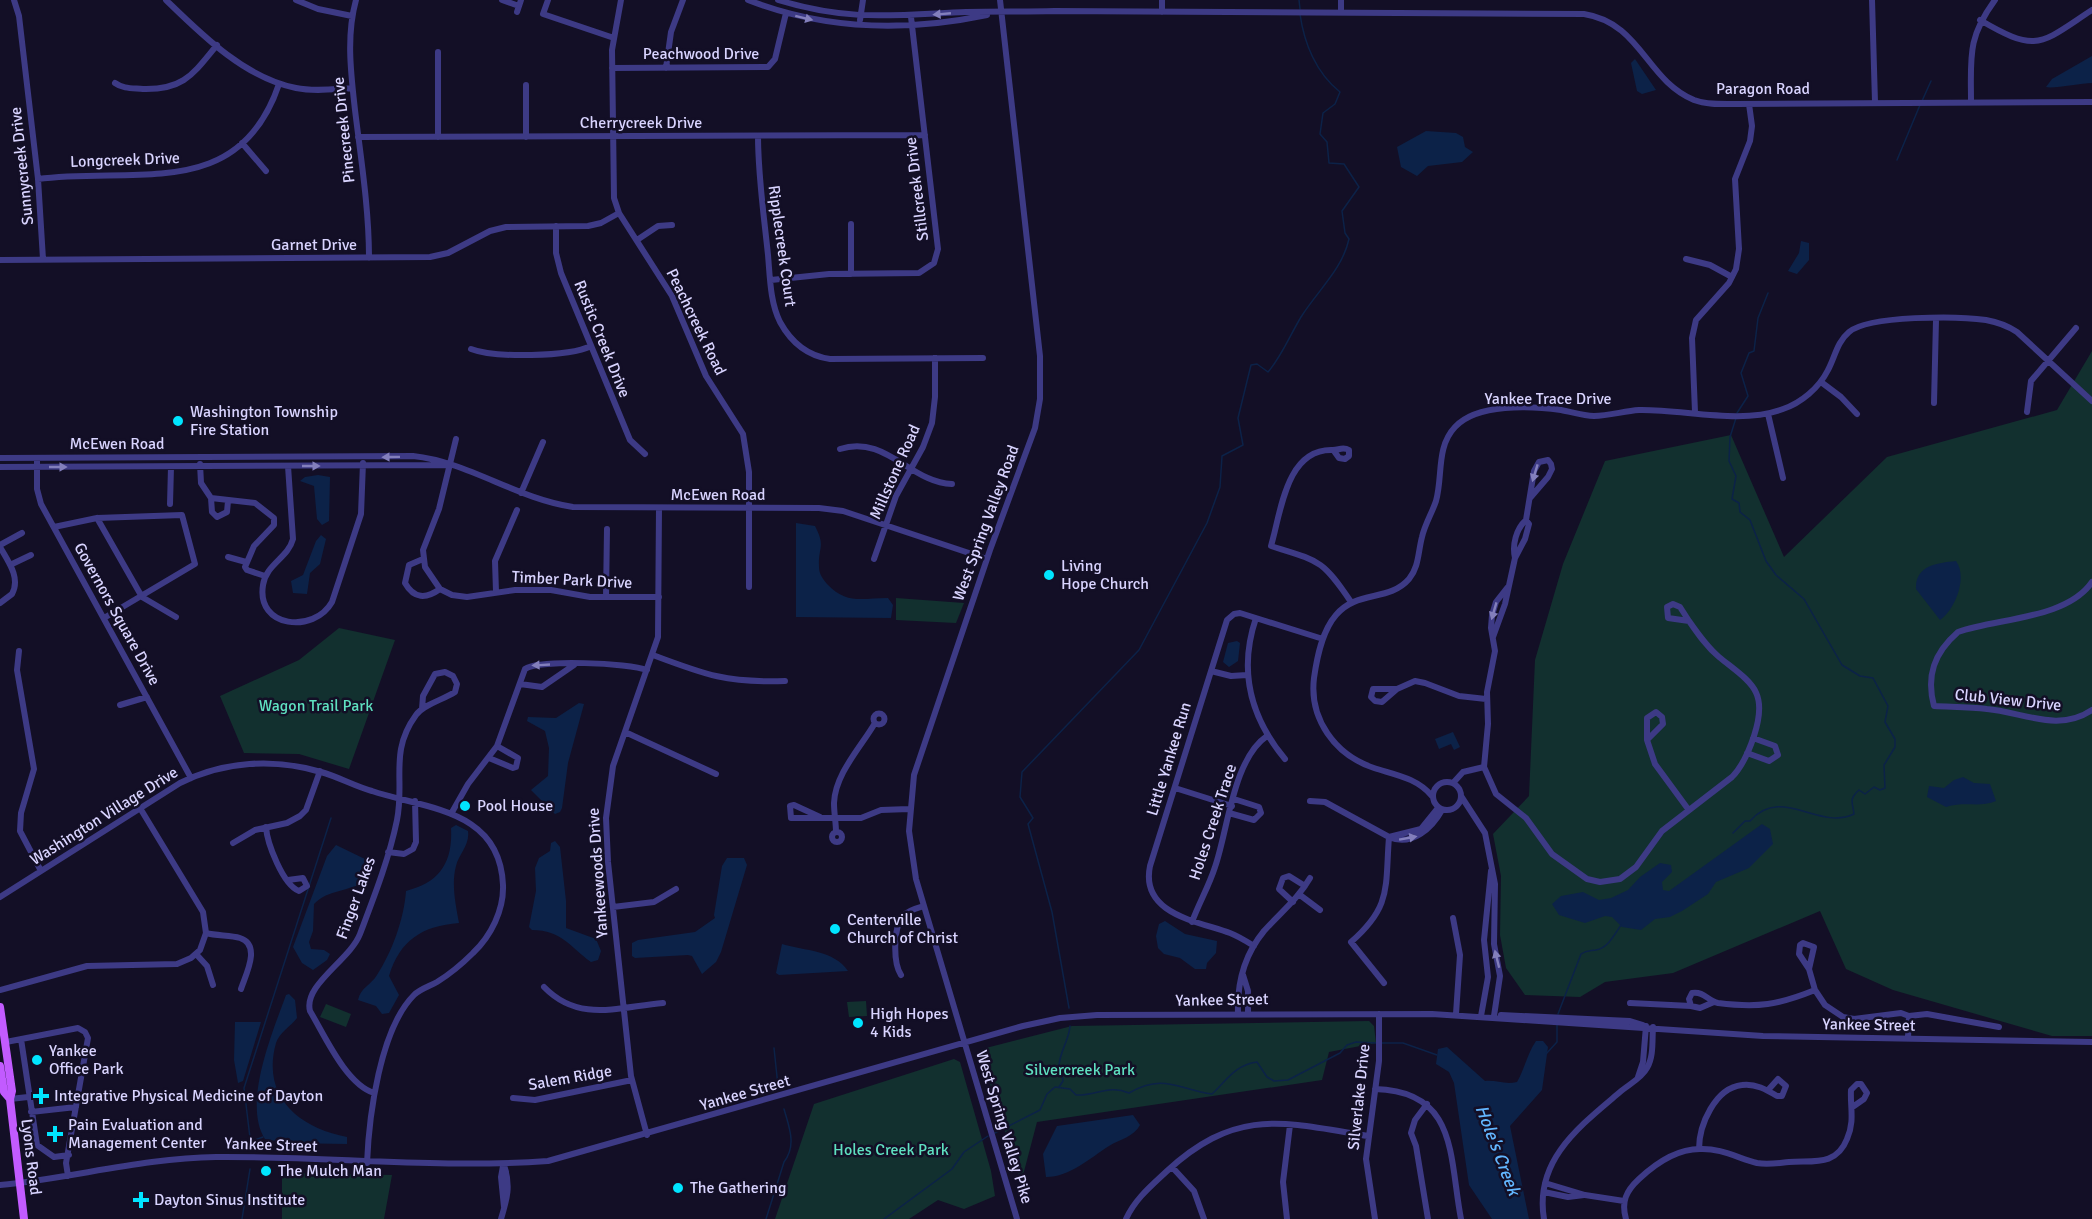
<svg xmlns="http://www.w3.org/2000/svg" width="2092" height="1219" viewBox="0 0 2092 1219" font-family="Signika,sans-serif">
	<rect width="100%" height="100%" fill="#130f26"/>
	<!-- green -->
	<path fill="#12302f" d="M2092,351v685h-40l-159,-46 -47,-21 -26,-58 -147,62 -68,9 -25,15 -55,-2 -19,-27 -6,-33 1,-59 -8,-42 36,-38 6,-136 28,-96 42,-103 126,-26 53,122 103,-100 170,-47z
		M896,598l68,5 -8,20 -60,-3z
		M339,628l56,12 -46,129 -50,-15 -55,-1 -24,-57 79,-36z
		M866,1001l1,15 -18,1 -2,-15z
		M326,1004l25,10 -5,13 -26,-10z
		M1369,1021l5,5 2,17 -47,9 -7,28 -285,42 -16,61 -41,-131 2,-3 90,-23z
		M954,1059l6,3 31,109 4,25 -31,13 -26,-9 -29,19h-134l39,-115z
		M282,1173l110,2 -8,44h-102z"/>
	<!-- water -->
	<path fill="#0c2248" d="M2092,56v27c-11,0 -39,6 -46,4l6,-8z
		M1635,59l21,31 -14,4 -5,-3 -6,-28z
		M1426,131l30,2 7,4 2,10 8,5 -11,10 -34,4 -11,10 -16,-9 -4,-20z
		M1801,241l8,2v17l-12,14 -9,-3 11,-18z
		M318,475l12,2 -1,44 -7,4 -5,-6 -3,-33 -14,-5 5,-4z
		M796,523l19,3c11,21 3,21 4,41 0,7 4,12 8,17 20,21 35,14 61,14l5,7 -2,13 -95,-1z
		M321,535l5,4 -6,25 -10,9 -3,21 -14,-1 -2,-12 12,-6 13,-34z
		M1956,561c12,16 -1,49 -16,59l-24,-31c-1,-23 20,-26 40,-28z
		M1237,641l3,2 -2,18 -9,6 -6,-5 5,-19z
		M579,703l5,1 -16,59 -6,45 -2,4 -5,2 -24,-24 17,-14 1,-28 -4,-17 -18,-10 1,-4 28,1z
		M1453,732l7,15 -6,3 -3,-6 -12,5 -4,-10z
		M1963,777l11,6 16,1 6,17c-16,7 -31,0 -50,6l-19,-10 2,-11 15,2 10,-8z
		M1762,824l8,5 3,15 -24,24 -33,14 -8,12 -26,17 -12,6 -15,2 -14,11 -19,-3 -10,-10 -7,-1 -20,7 -26,-8 -7,-11 9,-8 22,-4 16,8 12,-2 17,-8 12,-13 20,-14 11,2 1,7 -10,10 1,8 6,1z
		M456,825l12,6c2,14 -9,23 -12,35 -5,18 0,40 3,57 -37,3 -59,17 -70,53l10,19 -10,18 -7,1 -6,-8 -18,-6c3,-13 13,-15 19,-25 15,-23 27,-56 29,-84 33,-8 47,-28 45,-63z
		M555,841l5,6 6,54v27l30,11 5,12 -3,9 -7,2c-21,-15 -29,-32 -59,-32l-3,-3 7,-36 -1,-23 4,-10 11,-7 1,-8z
		M336,845l33,16 1,7 -3,12c-17,12 -39,9 -53,24l-1,27 -4,11 2,7 13,1 6,4 -3,6 -14,10 -11,-7 -9,-16 34,-91z
		M727,858h17l3,7 -26,87 -5,10 -14,12 -10,-18 -4,-1 -53,3 -3,-2v-13l6,-3 57,-8 20,-14 -1,-3 8,-49z
		M1165,921l20,13 32,7 -1,12 -9,10 -1,6h-11l-15,-11 -16,-4 -6,-6 -2,-12 3,-12z
		M782,944c23,7 52,6 66,27l-69,4 -3,-2z
		M289,994l6,6 2,18c-6,8 -18,15 -21,25 -15,54 23,85 71,94v7l-61,-1 -21,-4c-23,-35 8,-108 21,-144z
		M235,1022h26l-18,59 -5,2 -4,-23z
		M1536,1041h7l5,6 -6,43 -32,36 19,93h-37l-23,-34 -15,-102 -5,-11 -13,-8 2,-15 9,-2 38,34c12,-1 20,4 32,1 8,-14 10,-28 19,-41z
		M1133,1115l7,10c-6,12 -20,14 -31,21 -19,12 -39,31 -63,31l-3,-23 14,-28z"/>
	<g fill="none" stroke-linecap="round" stroke-linejoin="round">
		<!-- stream -->
		<path stroke="#0c2248" stroke-width="1.5" d="M1299,0l1,9
			M1922,101l9,-20
			M1897,160l23,-55
			M1737,413l11,-17 -7,-23 8,-20 5,-2 4,-33 10,-25
			M1733,833l12,-12h5c32,-36 68,10 104,-7 -1,-11 -6,-14 5,-24l6,4 9,-7 6,3 5,-2 -1,-23 11,-18v-8l-10,-17 3,-16 -15,-28 -13,-2 -18,-11 -38,-66 -28,-24 -10,-14 -16,-41 -10,-8 -1,-9 -7,-4 4,-23 -7,-15 1,-24 6,-19
			M1069,1008l-17,-96 -24,-88 5,-6 -13,-21 2,-25 117,-122 68,-127 13,-36 2,-31 21,-11 -5,-27 13,-53 6,-1 11,8c14,-16 22,-37 33,-55 17,-27 41,-47 48,-78l-4,-6 -3,-22 17,-24 -15,-23 -15,-1 -2,-21 -7,-8 3,-21 12,-9 5,-12c-24,-19 -36,-49 -40,-78
			M1558,1014l23,-60c6,-4 8,-3 15,-4 12,-2 19,-16 25,-25
			M1381,1043h22l34,12
			M774,1048l4,38
			M1546,1054l11,-12v-17
			M1059,1087l4,-6c0,-6 -4,-9 -4,-14 0,-15 10,-26 11,-41
			M995,1133l45,-23 7,-16 8,-7 15,2 6,6c20,1 33,-11 53,-2 34,-20 49,-4 83,1 15,-14 23,-29 45,-32l10,15 7,4 14,-1 52,-27 7,-8 9,-3 20,1
			M252,1141l11,-4
			M251,1146l-7,-58 87,-270
			M242,1219l8,-50
			M766,1219l18,-57c13,-17 5,-35 0,-53
			M884,1219l68,-50 12,-17 24,-16"/>
		<!-- minor -->
		<path stroke="#3d3a85" stroke-width="6" d="M14,0l5,16 19,163 5,80
			M166,0c36,35 79,78 130,88 19,4 38,1 56,0
			M296,0l22,9 34,7
			M356,0c-10,36 -5,74 -1,110 6,49 14,99 14,148
			M502,0l17,6
			M548,0l-5,14 71,24
			M621,0l-9,50 2,148 5,15 53,83 34,80 37,58 6,38v115
			M748,0c77,30 158,32 239,15
			M778,0c71,22 117,15 188,12 30,-1 59,0 88,-1l530,3c57,9 62,66 110,86 13,5 29,4 42,4l356,-2
			M1000,0l40,356v43l-5,29 -45,122 -76,225 -5,56 7,48 101,340
			M1162,0v12
			M1872,0l3,102
			M517,12l4,-12
			M1341,12v-12
			M860,20l3,-20
			M1980,20c58,34 60,24 112,-10
			M612,68l156,-1 7,-8 11,-46
			M666,68l5,-36 12,-32
			M115,83c8,6 18,5 28,6 41,1 50,-15 74,-44
			M1971,102c0,-45 -4,-64 24,-102
			M758,136c0,40 6,80 10,119 2,22 2,47 12,67 11,20 28,34 50,37l153,-1
			M358,137l567,-2
			M438,137v-85
			M526,137v-52
			M242,143l24,28
			M38,179c96,-13 201,24 241,-95
			M851,224v50
			M556,226v27l5,20 69,167 15,14
			M637,240l21,-14 14,-1
			M1686,259l24,6 22,12
			M0,260l430,-3 18,-4 42,-22 16,-4 82,-1 13,-3 18,-10
			M771,280l58,-6 90,-1 15,-10 4,-14 -27,-232
			M471,349c23,9 98,8 120,-3
			M1821,382l20,15 16,17
			M1934,403l2,-83
			M1695,412l-3,-74 4,-18 33,-37 7,-14 3,-20 -4,-70 15,-38 2,-15 -3,-22
			M2027,412l4,-31 45,-53
			M1768,414l15,64
			M456,439l-17,70 -16,41 2,17 15,22 12,6 15,2 48,-7h36l39,7h69
			M840,449c45,-15 71,34 112,35
			M1334,451l5,7 6,1 4,-3v-6c-7,-4 -11,1 -18,0 -45,0 -50,62 -60,96 48,15 51,13 80,56
			M0,458l413,-2c56,6 104,43 160,51l246,1 24,3 144,48
			M37,458v31l4,15 150,274
			M200,464l1,19 10,15 44,5 19,15v7l-20,21 -9,21 2,3 18,6
			M288,466l5,73c-5,19 -27,25 -30,46 -7,43 51,49 69,17l29,-88 2,-51
			M0,467l447,-2
			M521,493l22,-51
			M211,498l1,14 5,5 10,-5 1,-11
			M170,504l1,-37
			M97,518l45,79 34,20
			M54,527l43,-9 85,-3 13,49 -91,54
			M0,545l22,-12
			M0,547c8,14 21,31 12,47l-12,9
			M228,557l18,5
			M1515,558c-3,-13 1,-29 11,-38
			M423,559l-14,6 -4,18c9,16 21,16 35,6
			M874,559l22,-63 27,-49 9,-24 3,-26v-39
			M10,565l21,-10
			M2092,582c-25,37 -94,36 -134,50 -24,21 -32,44 -24,74 18,1 35,1 53,3 35,3 72,24 105,1
			M1507,588l-11,14 -4,13 -1,13 4,23 -8,41 1,32 -4,43 12,27 30,24 26,36 35,25 13,3 20,-3 16,-12 26,-36 70,-54c11,-11 17,-26 22,-41 15,-46 -3,-53 -35,-79 -12,-10 -21,-23 -30,-36
			M496,592l-1,-31 22,-51
			M606,597l1,-68
			M1673,604l7,3 9,14 -21,-3 -1,-11z
			M1256,618c-18,53 -6,99 29,141
			M1493,637l12,-33 10,-46 10,-19 4,-15 -3,-4 8,-49 5,-9 9,-2 3,4 1,5 -4,8 -18,21
			M19,651l-2,19 17,99 -13,44 -1,18 21,40
			M653,655c53,20 74,28 132,26
			M1211,671l20,5 16,-1
			M520,684l22,3 32,-22
			M1397,689h-24l-2,8 4,4 7,1 15,-13 18,-8 10,2 34,13 27,3
			M120,705l27,-8
			M1656,712l6,5 1,7 -16,16v-22z
			M873.5 719a5.5 5.5 0 1 1 11 0a5.5 5.5 0 1 1-11 0Z
			M625,732l91,42
			M1647,740l8,24 33,45
			M1747,753l22,8 9,-6 -3,-9 -22,-8
			M489,758l24,10 3,-1 2,-9 -21,-12
			M1433 796a14 14 0 1 1 28 0a14 14 0 1 1-28 0Z
			M1453,783l10,-11 21,-5
			M1175,788l57,18
			M1432,796c-15,-18 -36,-21 -58,-28 -39,-13 -65,-49 -60,-90 3,-21 8,-47 22,-63 21,-25 53,-13 73,-36 10,-12 9,-27 13,-42 3,-13 10,-24 14,-36 7,-25 0,-54 19,-74 22,-24 76,-21 106,-17 11,2 22,6 33,6 15,0 30,-5 45,-6 45,-1 101,15 144,-1 18,-6 36,-21 45,-39 7,-13 9,-28 21,-38 20,-17 110,-16 137,-12 11,2 22,6 31,12l75,69
			M1461,796l24,37 10,51 -1,60 6,32 -6,40
			M1310,801l15,1 64,35c-4,51 3,69 -38,105l33,41
			M1438,808l-17,21 -32,8c23,10 43,-9 53,-27
			M1229,813l25,7 7,-7 -2,-6 -25,-8
			M451,814l17,-30 29,-38 28,-77c14,-10 104,-6 122,1
			M820,817l-26,-12 -4,1 1,12h70l20,-8 28,-1
			M266,827c1,16 17,58 33,64l8,-5 -4,-8 -15,2
			M832 837a5 5 0 1 1 10 0a5 5 0 1 1-10 0Z
			M836,832c0,-9 -2,-19 -2,-29 1,-29 27,-56 41,-80
			M233,843l22,-13 32,-7 13,-7 6,-6 14,-39
			M388,852l16,2 9,-5 3,-7 -1,-41
			M1300,895l20,15
			M0,897l180,-114c44,-22 94,-25 141,-11 18,5 33,14 51,19 54,18 128,18 131,94 1,25 -12,51 -30,68 -11,11 -23,21 -36,29 -7,4 -17,7 -23,13 -34,34 -45,121 -47,168
			M1293,902l-14,-13 4,-11 6,-2 16,10
			M613,907l41,-5 22,-13
			M1453,918l7,37 -4,59
			M1192,922c7,-19 17,-36 23,-55 13,-37 18,-108 52,-131
			M206,933c11,3 24,2 34,5 22,7 5,38 1,51
			M1254,946c-8,-5 -16,-10 -24,-13 -33,-12 -90,-19 -80,-67l77,-246 7,-6 6,-1 83,26
			M196,954l11,12 6,19
			M1809,969l-10,-15 1,-9 3,-2 11,4 -5,22 6,21 10,15 18,12 11,2 47,-6 8,3 18,-2 72,13
			M901,975c-8,-12 -8,-47 2,-59 5,-6 14,-8 21,-10
			M1243,975l5,16v22
			M544,987c35,36 74,20 119,16
			M0,990l87,-24 90,-2 14,-6 9,-8 6,-17 -3,-21 -63,-104
			M1714,1002l-14,6 -9,-2 -2,-7 3,-6c12,-2 16,8 26,10 40,5 60,2 97,-13
			M1630,1003l61,3
			M1238,1013c-1,-30 7,-59 26,-82 16,-18 34,-32 46,-53
			M1501,1015l129,6 13,4
			M1481,1016l7,-39 -4,-37 7,-69
			M1908,1038l1,-22
			M21,1039l16,106 17,12 15,-2
			M6,1042l72,-14 7,4 3,6 -22,125 2,13
			M1638,1077l5,-15 3,-36
			M1375,1089c83,2 74,68 86,130
			M374,1093c-28,-9 -49,-57 -64,-82 -7,-26 40,-51 50,-77 14,-37 29,-75 37,-114 8,-40 -8,-68 19,-105 8,-11 27,-15 39,-23l2,-8 -4,-8 -8,-4 -10,2 -12,22 -1,13
			M513,1098l22,2 97,-20
			M10,1099l18,-2
			M1427,1104l-12,16 -4,13 5,13 12,73
			M31,1112l45,-5
			M647,1135l-16,-59 -23,-214 -2,-44 7,-52 45,-129 1,-129
			M1699,1149c0,-24 16,-61 43,-64 13,-2 25,5 35,11h5l4,-10 -8,-7 -9,10
			M503,1166l-2,11 3,30
			M1172,1167l22,24 10,28
			M1545,1183l40,12 39,6
			M0,1185c72,-7 144,-27 216,-28 111,-1 221,12 332,4l475,-135 37,-8 37,-3 335,-1 331,22 329,6
			M1544,1192l24,5 16,-2
			M501,1219c6,-20 10,-33 3,-54
			M1126,1219c9,-20 25,-33 41,-48 70,-64 116,-49 201,-35
			M1287,1219l-4,-37 7,-57
			M1375,1219l-9,-60 13,-98v-47
			M1544,1219c-10,-59 36,-93 76,-127 8,-7 22,-14 27,-24 7,-12 5,-28 6,-41
			M1626,1219c-5,-17 0,-28 13,-40 17,-16 37,-30 61,-30 20,-1 38,9 57,14 11,2 21,0 32,-1 23,-2 47,5 58,-23 8,-18 3,-32 4,-49l6,-6h4l6,9 -3,6 -10,7"/>
		<!-- major -->
		<path stroke="#c25bff" stroke-width="8" d="M0,1007l12,84 -2,8 14,120
			M0,1066l4,26 6,7"/>
	</g>
	<!-- one-way arrows -->
	<defs><path id="oneway-solid" d="M-6-.8H1V-3.2L6.5 0L1 3.2V.8H-6Z" transform="scale(1.5)"/></defs>
	<g fill="#837fbc">
		<use href="#oneway-solid" transform="translate(942 14) rotate(175)"/>
		<use href="#oneway-solid" transform="translate(804 18) rotate(14)"/>
		<use href="#oneway-solid" transform="translate(391 457) rotate(179)"/>
		<use href="#oneway-solid" transform="translate(311 466)"/>
		<use href="#oneway-solid" transform="translate(58 467)"/>
		<use href="#oneway-solid" transform="translate(1535 473) rotate(107)"/>
		<use href="#oneway-solid" transform="translate(1494 611) rotate(106)"/>
		<use href="#oneway-solid" transform="translate(541 665) rotate(177)"/>
		<use href="#oneway-solid" transform="translate(1408 838) rotate(-10)"/>
		<use href="#oneway-solid" transform="translate(1497 959) rotate(-104)"/>
	</g>
	<!-- markers -->
	<g fill="#00e5ff" stroke="#130f26" stroke-width="2">
		<circle cx="178" cy="421" r="6"/>
		<circle cx="1049" cy="575" r="6"/>
		<circle cx="465" cy="806" r="6"/>
		<circle cx="835" cy="929" r="6"/>
		<circle cx="858" cy="1023" r="6"/>
		<circle cx="37" cy="1060" r="6"/>
		<path d="M38 1087h6v6h6v6h-6v6h-6v-6h-6v-6h6z"/>
		<path d="M52 1125h6v6h6v6h-6v6h-6v-6h-6v-6h6z"/>
		<circle cx="266" cy="1171" r="6"/>
		<circle cx="678" cy="1188" r="6"/>
		<path d="M138 1191h6v6h6v6h-6v6h-6v-6h-6v-6h6z"/>
	</g>
	<g text-anchor="middle" dominant-baseline="central" stroke-width="5" stroke-linejoin="round" paint-order="stroke">
		<!-- street labels -->
		<g font-size="16" fill="#d9d4ff" stroke="#130f26">
			<text x="701" y="54">Peachwood Drive</text>
			<text x="1763" y="89">Paragon Road</text>
			<text x="641" y="123">Cherrycreek Drive</text>
			<text transform="translate(344 130) rotate(-96)">Pinecreek Drive</text>
			<text transform="translate(125 160) rotate(-2)">Longcreek Drive</text>
			<text transform="translate(22 166) rotate(-96)">Sunnycreek Drive</text>
			<text transform="translate(917 189) rotate(-97)">Stillcreek Drive</text>
			<text x="314" y="245">Garnet Drive</text>
			<text transform="translate(782 246) rotate(82)">Ripplecreek Court</text>
			<text transform="translate(696 322) rotate(64)">Peachcreek Road</text>
			<text transform="translate(602 339) rotate(68)">Rustic Creek Drive</text>
			<text x="1548" y="399">Yankee Trace Drive</text>
			<text x="117" y="444">McEwen Road</text>
			<text transform="translate(895 472) rotate(-66)">Millstone Road</text>
			<text x="718" y="495">McEwen Road</text>
			<text transform="translate(986 523) rotate(-70)">West Spring Valley Road</text>
			<text transform="translate(572 580) rotate(3)">Timber Park Drive</text>
			<text transform="translate(117 614) rotate(61)">Governors Square Drive</text>
			<text transform="translate(2008 700) rotate(6)">Club View Drive</text>
			<text transform="translate(1169 759) rotate(-73)">Little Yankee Run</text>
			<text transform="translate(104 816) rotate(-32)">Washington Village Drive</text>
			<text transform="translate(1213 822) rotate(-72)">Holes Creek Trace</text>
			<text transform="translate(598 873) rotate(-94)">Yankeewoods Drive</text>
			<text transform="translate(356 898) rotate(-70)">Finger Lakes</text>
			<text transform="translate(1222 1000) rotate(-1)">Yankee Street</text>
			<text transform="translate(1869 1025) rotate(1)">Yankee Street</text>
			<text transform="translate(570 1078) rotate(-10)">Salem Ridge</text>
			<text transform="translate(745 1093) rotate(-16)">Yankee Street</text>
			<text transform="translate(1359 1097) rotate(-84)">Silverlake Drive</text>
			<text transform="translate(1004 1127) rotate(73)">West Spring Valley Pike</text>
			<text transform="translate(271 1145) rotate(2)">Yankee Street</text>
			<text transform="translate(31 1157) rotate(83)">Lyons Road</text>
		</g>
		<!-- poi labels -->
		<g font-size="16" fill="#d9d4ff" stroke="#130f26" text-anchor="start">
			<text x="190" y="412">Washington Township<tspan x="190" dy="18">Fire Station</tspan></text>
			<text x="1061" y="566">Living<tspan x="1061" dy="18">Hope Church</tspan></text>
			<text x="477" y="806">Pool House</text>
			<text x="847" y="920">Centerville<tspan x="847" dy="18">Church of Christ</tspan></text>
			<text x="870" y="1014">High Hopes<tspan x="870" dy="18">4 Kids</tspan></text>
			<text x="49" y="1051">Yankee<tspan x="49" dy="18">Office Park</tspan></text>
			<text x="54" y="1096">Integrative Physical Medicine of Dayton</text>
			<text x="68" y="1125">Pain Evaluation and<tspan x="68" dy="18">Management Center</tspan></text>
			<text x="278" y="1171">The Mulch Man</text>
			<text x="690" y="1188">The Gathering</text>
			<text x="154" y="1200">Dayton Sinus Institute</text>
		</g>
		<!-- park labels -->
		<g font-size="16" fill="#5fe0c0" stroke="#130f26">
			<text x="316" y="706">Wagon Trail Park</text>
			<text x="1080" y="1070">Silvercreek Park</text>
			<text x="891" y="1150">Holes Creek Park</text>
		</g>
		<!-- water labels -->
		<g font-size="18" font-style="italic" fill="#62b6ff" stroke="#130f26">
			<text transform="translate(1498 1150) rotate(69)">Hole's Creek</text>
		</g>
	</g>
</svg>
